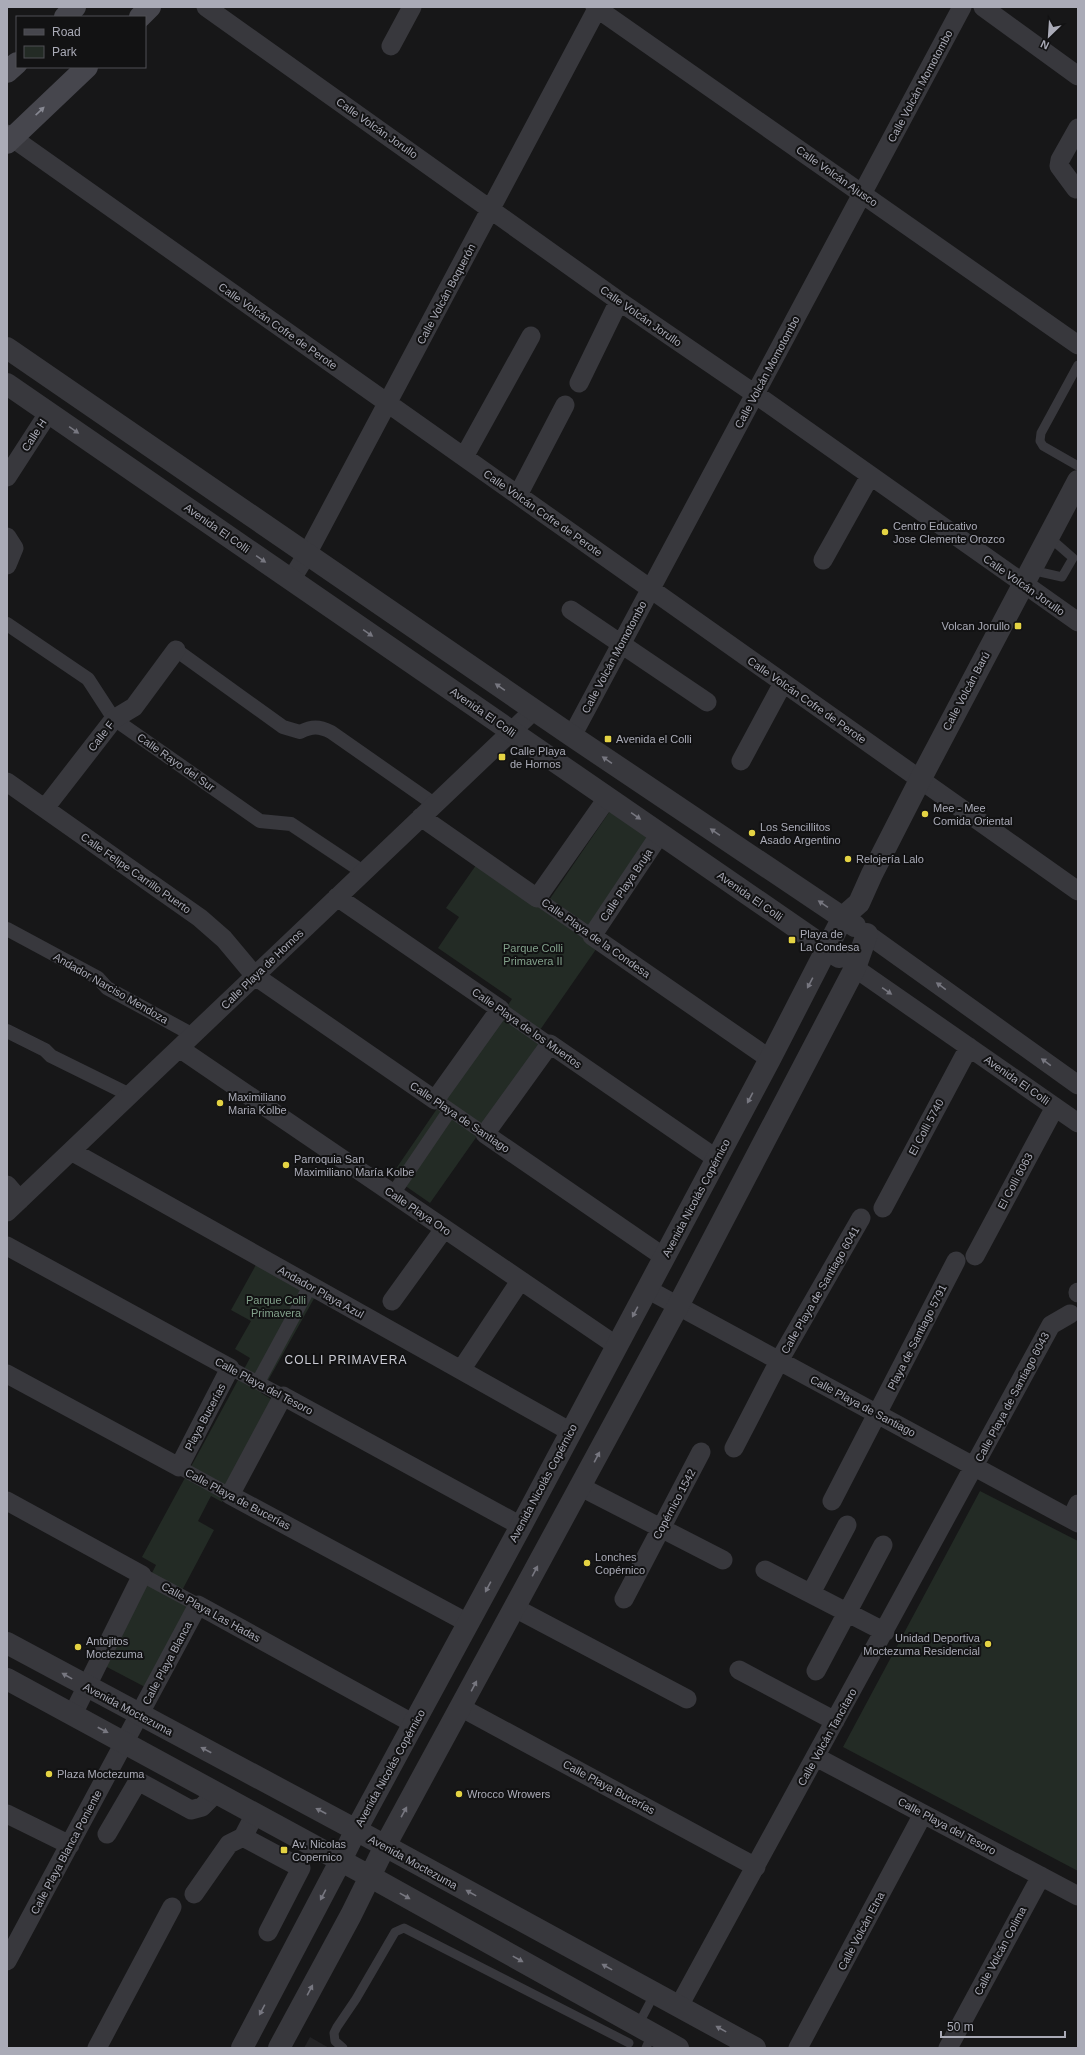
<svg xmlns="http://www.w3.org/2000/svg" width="1085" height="2055" viewBox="0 0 1085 2055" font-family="Helvetica,sans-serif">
	<rect width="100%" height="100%" fill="#171718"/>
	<!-- built -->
	<path fill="#232325" d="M310,2037l19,11h-25z"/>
	<!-- green -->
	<path fill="#232b25" d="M610,811l40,27 -51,107 -66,95 8,5 -111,158 -39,-27 121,-177 -74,-51 21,-31 -13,-9 33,-47 66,45z
		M257,1263l59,32 -55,98 15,9 -54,100 -11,-6 -13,25 16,9 -37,70 12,7 -44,80 -40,-21 51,-101 -14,-8 108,-199 -15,-9 16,-28 -20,-11z
		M980,1491l98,50v330l-235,-124z"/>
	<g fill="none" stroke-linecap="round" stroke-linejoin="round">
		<!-- service -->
		<path stroke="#38383d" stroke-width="9" d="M1078,365l-37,68 -1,8 3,5 35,20
			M1031,570l31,7 11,-19 -24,-21
			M637,2027l18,-34
			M343,2048l-8,-7 -1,-8 3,-6 19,-28 39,-67 9,-4 225,115
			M646,2048l6,-14"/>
		<!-- pedestrian -->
		<path stroke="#38383d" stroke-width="14" d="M7,624l81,55 26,40 146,102 31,3 72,48
			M176,650l107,77 17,5c12,-6 19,-6 31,0l103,72
			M537,898l55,38
			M7,929l91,49 9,10 86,47
			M500,1009l50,35
			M7,1031l38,19 6,6 79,39
			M443,1105l42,29
			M393,1194l57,-84
			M230,1368l53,28
			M258,1382l52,-96
			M179,1467l51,28
			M142,1575l56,30"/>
		<!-- minor -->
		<path stroke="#38383d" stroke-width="19" d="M206,7l413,294 136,93 323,228
			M595,7l483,338
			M983,7l95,69
			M391,46l21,-39
			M7,134l1071,757
			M1076,189l-17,-23 1,-6 18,-32
			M579,383l40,-82
			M464,457l67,-121
			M7,477l42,-65
			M518,495l47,-90
			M7,537l7,11 -7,17
			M823,560l47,-84
			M291,580l16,-26 291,-547
			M571,610l136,92
			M572,736l390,-729
			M741,761l42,-78
			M7,782l193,136 24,21 31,37 180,124 65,-91 -163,-112
			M45,808l69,-89 20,-12 42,-57
			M421,817l116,81 71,-101
			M660,834l-68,102 178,123
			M867,934l211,151
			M855,968l223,155
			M179,1048l438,298
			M71,1151l500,281
			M7,1185l13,15
			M883,1208l86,-161
			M7,1212l527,-502
			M7,1246l223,122 -51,99 -172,-93
			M975,1256l80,-149
			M664,1257l-179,-123 65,-90 167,115
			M647,1289l431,234
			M1078,1293v-1
			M392,1301l52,-72
			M461,1370l59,-89
			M734,1448l45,-87 82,-143
			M581,1487l142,73
			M7,1501l135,74 -69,139
			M832,1501l124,-240
			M1071,1519l7,-15
			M765,1570l120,62
			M811,1593l36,-68
			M624,1599l77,-147
			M515,1608l172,91
			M468,1623l-238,-128 53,-99 238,130
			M739,1670l96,51
			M816,1671l67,-126
			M462,1708l294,159
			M816,1757l262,139
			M7,1814l63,31
			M255,1814l-12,23 58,31 -33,64
			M107,1834l31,-53 53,29 11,-3 15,-15
			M194,1894l35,-50 14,-7
			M7,1961l191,-356 216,119
			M679,2006l372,-681 19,-11
			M97,2048l75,-141
			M798,2048l125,-234
			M948,2048l93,-172"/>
		<!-- tertiary -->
		<path stroke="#38383d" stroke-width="22" d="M7,348l565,388 283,190
			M7,384l832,573
			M7,1643l349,187 399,218
			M7,1679l364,198 307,171
			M242,2048l99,-188 15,-30 165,-304 249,-467 73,-142 16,-14 13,-29 48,-94 158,-299
			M279,2048l72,-133 34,-69 293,-540 177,-338 12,-34"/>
		<!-- secondary -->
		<path stroke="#46464d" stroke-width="22" d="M65,17l10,-10
			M140,17l10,-10
			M7,72l10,-9
			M7,143l80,-76"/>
	</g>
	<!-- one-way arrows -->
	<defs><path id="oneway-solid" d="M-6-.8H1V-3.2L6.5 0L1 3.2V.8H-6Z"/></defs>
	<use fill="#878892" href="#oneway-solid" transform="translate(40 111) rotate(-43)"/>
	<g fill="#777780">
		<use href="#oneway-solid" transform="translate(74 430) rotate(35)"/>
		<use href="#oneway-solid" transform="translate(261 559) rotate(35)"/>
		<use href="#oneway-solid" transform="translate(368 633) rotate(35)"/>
		<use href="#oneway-solid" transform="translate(500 687) rotate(-145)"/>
		<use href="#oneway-solid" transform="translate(607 760) rotate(-146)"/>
		<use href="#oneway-solid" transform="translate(636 816) rotate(35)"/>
		<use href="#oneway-solid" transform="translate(715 832) rotate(-146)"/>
		<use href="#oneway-solid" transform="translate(823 904) rotate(-146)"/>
		<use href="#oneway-solid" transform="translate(810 983) rotate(118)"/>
		<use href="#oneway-solid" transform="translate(941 986) rotate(-144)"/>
		<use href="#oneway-solid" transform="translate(887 991) rotate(35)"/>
		<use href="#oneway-solid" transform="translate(1046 1062) rotate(-144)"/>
		<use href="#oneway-solid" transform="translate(750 1098) rotate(118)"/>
		<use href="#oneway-solid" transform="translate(635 1312) rotate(118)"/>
		<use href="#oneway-solid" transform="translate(597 1457) rotate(-62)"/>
		<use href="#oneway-solid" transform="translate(535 1571) rotate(-62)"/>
		<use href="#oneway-solid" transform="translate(488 1587) rotate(118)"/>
		<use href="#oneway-solid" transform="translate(67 1676) rotate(-151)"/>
		<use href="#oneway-solid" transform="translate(474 1686) rotate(-62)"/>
		<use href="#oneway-solid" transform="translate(103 1730) rotate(28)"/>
		<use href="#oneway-solid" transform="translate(206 1750) rotate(-152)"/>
		<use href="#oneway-solid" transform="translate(321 1811) rotate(-152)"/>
		<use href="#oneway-solid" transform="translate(404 1812) rotate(-61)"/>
		<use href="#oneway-solid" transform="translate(471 1893) rotate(-151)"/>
		<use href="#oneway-solid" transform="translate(323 1895) rotate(118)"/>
		<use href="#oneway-solid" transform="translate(405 1896) rotate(29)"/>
		<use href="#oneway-solid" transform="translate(518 1959) rotate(29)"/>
		<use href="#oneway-solid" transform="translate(607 1967) rotate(-151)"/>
		<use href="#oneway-solid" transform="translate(310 1990) rotate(-62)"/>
		<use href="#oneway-solid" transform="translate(262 2010) rotate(118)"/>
		<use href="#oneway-solid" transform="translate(721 2029) rotate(-151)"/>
	</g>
	<!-- markers -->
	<g fill="#e4d343" stroke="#121213" stroke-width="1.5">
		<circle cx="885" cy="532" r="4"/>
		<rect x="1014" y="622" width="8" height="8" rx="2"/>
		<rect x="604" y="735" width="8" height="8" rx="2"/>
		<rect x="498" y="753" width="8" height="8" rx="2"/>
		<circle cx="925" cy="814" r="4"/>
		<circle cx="752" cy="833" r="4"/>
		<circle cx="848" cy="859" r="4"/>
		<rect x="788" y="936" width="8" height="8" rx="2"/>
		<circle cx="220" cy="1103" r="4"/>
		<circle cx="286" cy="1165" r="4"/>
		<circle cx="587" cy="1563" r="4"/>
		<circle cx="988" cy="1644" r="4"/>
		<circle cx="78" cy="1647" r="4"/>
		<circle cx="49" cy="1774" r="4"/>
		<circle cx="459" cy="1794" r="4"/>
		<rect x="280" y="1846" width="8" height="8" rx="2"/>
	</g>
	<g text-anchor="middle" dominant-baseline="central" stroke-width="4" stroke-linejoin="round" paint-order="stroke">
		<!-- street labels -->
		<g font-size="11" fill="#aaabb7" stroke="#121213">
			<text transform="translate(920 86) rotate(-62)">Calle Volcán Momotombo</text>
			<text transform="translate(377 128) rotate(35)">Calle Volcán Jorullo</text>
			<text transform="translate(837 176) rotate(35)">Calle Volcán Ajusco</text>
			<text transform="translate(446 294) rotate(-62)">Calle Volcán Boquerón</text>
			<text transform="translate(641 316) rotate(35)">Calle Volcán Jorullo</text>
			<text transform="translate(278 326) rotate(35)">Calle Volcán Cofre de Perote</text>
			<text transform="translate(767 372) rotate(-62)">Calle Volcán Momotombo</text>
			<text transform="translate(34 435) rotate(-57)">Calle H</text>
			<text transform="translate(543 513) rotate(35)">Calle Volcán Cofre de Perote</text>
			<text transform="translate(217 528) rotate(35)">Avenida El Colli</text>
			<text transform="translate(1024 585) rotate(35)">Calle Volcán Jorullo</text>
			<text transform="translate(614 657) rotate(-62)">Calle Volcán Momotombo</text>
			<text transform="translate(966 691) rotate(-62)">Calle Volcán Barú</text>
			<text transform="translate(807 700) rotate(35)">Calle Volcán Cofre de Perote</text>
			<text transform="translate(483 712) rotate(35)">Avenida El Colli</text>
			<text transform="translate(101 736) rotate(-52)">Calle F</text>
			<text transform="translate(176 762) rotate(35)">Calle Rayo del Sur</text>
			<text transform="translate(136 873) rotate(35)">Calle Felipe Carrillo Puerto</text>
			<text transform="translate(626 885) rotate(-56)">Calle Playa Bruja</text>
			<text transform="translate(750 896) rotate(35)">Avenida El Colli</text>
			<text transform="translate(596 938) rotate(35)">Calle Playa de la Condesa</text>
			<text transform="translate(262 969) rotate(-44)">Calle Playa de Hornos</text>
			<text transform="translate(111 988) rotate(30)">Andador Narciso Mendoza</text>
			<text transform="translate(527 1028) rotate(35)">Calle Playa de los Muertos</text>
			<text transform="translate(1017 1080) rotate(35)">Avenida El Colli</text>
			<text transform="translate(460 1117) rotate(34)">Calle Playa de Santiago</text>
			<text transform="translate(926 1127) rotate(-62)">El Colli 5740</text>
			<text transform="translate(1015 1181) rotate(-62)">El Colli 6063</text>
			<text transform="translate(696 1198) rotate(-62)">Avenida Nicolás Copérnico</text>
			<text transform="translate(418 1211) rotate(34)">Calle Playa Oro</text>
			<text transform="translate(820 1290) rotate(-60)">Calle Playa de Santiago 6041</text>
			<text transform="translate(321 1292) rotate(29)">Andador Playa Azul</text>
			<text transform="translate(917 1337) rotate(-63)">Playa de Santiago 5791</text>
			<text transform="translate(264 1386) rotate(28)">Calle Playa del Tesoro</text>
			<text transform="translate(1012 1397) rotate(-62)">Calle Playa de Santiago 6043</text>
			<text transform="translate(863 1406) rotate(28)">Calle Playa de Santiago</text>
			<text transform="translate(205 1417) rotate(-62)">Playa Bucerías</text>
			<text transform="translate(543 1483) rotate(-62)">Avenida Nicolás Copérnico</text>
			<text transform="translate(238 1499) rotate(28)">Calle Playa de Bucerías</text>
			<text transform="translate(674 1504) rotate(-62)">Copérnico 1542</text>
			<text transform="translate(211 1612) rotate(29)">Calle Playa Las Hadas</text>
			<text transform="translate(167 1663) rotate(-62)">Calle Playa Blanca</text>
			<text transform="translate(128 1709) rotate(28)">Avenida Moctezuma</text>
			<text transform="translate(827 1737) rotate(-61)">Calle Volcán Tancítaro</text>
			<text transform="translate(390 1768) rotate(-61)">Avenida Nicolás Copérnico</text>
			<text transform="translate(609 1787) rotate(28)">Calle Playa Bucerías</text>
			<text transform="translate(947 1826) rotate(28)">Calle Playa del Tesoro</text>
			<text transform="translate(66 1852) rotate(-62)">Calle Playa Blanca Poniente</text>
			<text transform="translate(413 1862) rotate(29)">Avenida Moctezuma</text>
			<text transform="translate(861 1931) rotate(-62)">Calle Volcán Etna</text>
			<text transform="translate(1000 1951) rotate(-62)">Calle Volcán Colima</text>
		</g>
		<!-- poi labels -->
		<g font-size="11" fill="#aaabb7" stroke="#121213" text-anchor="start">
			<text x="893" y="526">Centro Educativo<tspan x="893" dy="13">Jose Clemente Orozco</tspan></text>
			<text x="1010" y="626" text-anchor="end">Volcan Jorullo</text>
			<text x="616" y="739">Avenida el Colli</text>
			<text x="510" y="751">Calle Playa<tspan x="510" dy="13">de Hornos</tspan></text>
			<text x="933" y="808">Mee - Mee<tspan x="933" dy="13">Comida Oriental</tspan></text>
			<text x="760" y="827">Los Sencillitos<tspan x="760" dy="13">Asado Argentino</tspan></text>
			<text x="856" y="859">Relojería Lalo</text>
			<text x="800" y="934">Playa de<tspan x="800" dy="13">La Condesa</tspan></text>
			<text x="228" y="1097">Maximiliano<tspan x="228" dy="13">Maria Kolbe</tspan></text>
			<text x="294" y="1159">Parroquia San<tspan x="294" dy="13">Maximiliano María Kolbe</tspan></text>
			<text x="595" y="1557">Lonches<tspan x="595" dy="13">Copérnico</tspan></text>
			<text x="980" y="1638" text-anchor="end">Unidad Deportiva<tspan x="980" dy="13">Moctezuma Residencial</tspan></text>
			<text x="86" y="1641">Antojitos<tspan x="86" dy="13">Moctezuma</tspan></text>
			<text x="57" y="1774">Plaza Moctezuma</text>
			<text x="467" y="1794">Wrocco Wrowers</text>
			<text x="292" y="1844">Av. Nicolas<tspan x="292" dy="13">Copernico</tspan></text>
		</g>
		<!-- park labels -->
		<g font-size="11" fill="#82a18b" stroke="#121213">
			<text x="533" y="948">Parque Colli<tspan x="533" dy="13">Primavera II</tspan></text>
			<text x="276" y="1300">Parque Colli<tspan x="276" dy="13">Primavera</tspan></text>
		</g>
		<!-- neighbourhood labels -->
		<g font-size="12" letter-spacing="1" fill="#cacbd4" stroke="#121213">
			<text x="346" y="1360">COLLI PRIMAVERA</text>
		</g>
	</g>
	<!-- border -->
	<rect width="1085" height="2055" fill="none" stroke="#aaabb7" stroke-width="16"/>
	<!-- legend -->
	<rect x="16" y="16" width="130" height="52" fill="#121213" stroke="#4f4f55"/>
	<rect x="24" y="29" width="20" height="6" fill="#46464d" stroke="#4f4f55"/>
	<text x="52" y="36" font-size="12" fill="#aaabb7">Road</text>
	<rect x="24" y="46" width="20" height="12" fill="#232b25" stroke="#4f4f55"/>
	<text x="52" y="56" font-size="12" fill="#aaabb7">Park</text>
	<!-- north arrow -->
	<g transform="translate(1049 36) rotate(205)" stroke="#121213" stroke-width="3" paint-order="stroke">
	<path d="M0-3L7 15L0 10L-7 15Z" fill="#aaabb7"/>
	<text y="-6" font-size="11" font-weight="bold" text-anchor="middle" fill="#aaabb7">N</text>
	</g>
	<!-- scale -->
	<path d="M941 2031v6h124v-6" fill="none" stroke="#aaabb7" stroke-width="2"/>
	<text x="947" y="2031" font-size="12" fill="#aaabb7" stroke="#121213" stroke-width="3" paint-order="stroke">50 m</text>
</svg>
